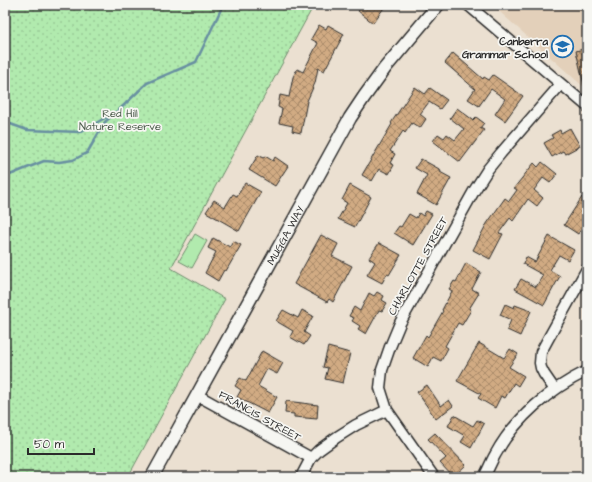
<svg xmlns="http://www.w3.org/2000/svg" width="592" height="482" viewBox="0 0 592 482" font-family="'Architects Daughter',sans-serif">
	<defs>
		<pattern id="park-dots" width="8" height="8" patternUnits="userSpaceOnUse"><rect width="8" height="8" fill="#b1eaae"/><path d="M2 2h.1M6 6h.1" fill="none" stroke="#98c996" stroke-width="1.8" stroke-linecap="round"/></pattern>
		<pattern id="building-cross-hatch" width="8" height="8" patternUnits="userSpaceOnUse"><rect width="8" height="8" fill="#d1ab83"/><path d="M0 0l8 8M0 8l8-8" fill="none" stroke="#aa8b6b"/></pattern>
	</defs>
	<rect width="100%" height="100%" fill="#ebe0d1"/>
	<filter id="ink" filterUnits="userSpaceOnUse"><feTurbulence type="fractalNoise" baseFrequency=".025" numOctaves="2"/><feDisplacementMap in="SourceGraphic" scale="8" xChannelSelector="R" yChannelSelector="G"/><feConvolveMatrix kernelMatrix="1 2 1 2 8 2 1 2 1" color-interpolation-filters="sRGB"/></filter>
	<g filter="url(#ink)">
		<!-- built -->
		<path fill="#e3d0ba" d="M492,5h95v85z"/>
		<!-- park -->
		<path fill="url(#park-dots)" stroke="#6e8a6c" d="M5,5h309l-143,263 54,31 -97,178h-123z"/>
		<!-- pitch -->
		<path fill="#b1eaae" stroke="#6e8a6c" d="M195,234l12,7 -15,27 -13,-7z"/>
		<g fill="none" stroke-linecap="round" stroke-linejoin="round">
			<!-- stream -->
			<path stroke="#678fa1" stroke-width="2.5" d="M5,122l22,8 53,2 39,-22 28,-27 49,-21 27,-57
				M5,177l39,-16 15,1 14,-2 14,-7 18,-31 10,-9"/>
		</g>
		<!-- building -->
		<path fill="url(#building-cross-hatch)" stroke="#2b2b2b" d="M363,5h23l-13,18 -15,-12z
			M319,25l7,4 2,-4 16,9 -20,37 -6,-3 -3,15 -8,18 -6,32 -9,-2 1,-5 -14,-3 3,-14 -4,-2 2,-12 9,2 4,-20 4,-8 6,3 15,-29 -7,-4z
			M587,48v37h-3l-8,-34z
			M453,53l30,26 1,-2 5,3 4,-5 30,21 -18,25 -10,-7 10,-15 -14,-10 -12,17 -11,-7 7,-10 -30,-26z
			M415,87l10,7 5,-6 17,12 -7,9 -11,-7 -9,12 6,5 -6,9 -8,-5 -7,10 -2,-2 -13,20 5,3 -5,9 4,2 -5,9 -10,-5 -7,12 -10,-6 30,-51 -1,-1z
			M457,108l16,12 3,-3 8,6 -4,5 4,2 -24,32 -27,-21 5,-7 6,4 3,-4 8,6 9,-11 -14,-11z
			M570,128l10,18 -15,8 -2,-3 -11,6 -8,-14 9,-5 -2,-3 9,-5 1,3z
			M258,155l6,3 1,-2 8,5 2,-4 13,9 -13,20 -26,-16z
			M421,159l20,11 -1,2 11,6 -15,27 -19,-11 10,-19 -12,-7z
			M542,162l15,12 -7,9 -7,-5 -9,12 9,8 -6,8 -9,-7 -15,22 -3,-3 -11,15 4,1 -13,25 -17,-9 13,-25 19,-27 4,3 8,-11 -3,-2 20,-25 4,4z
			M245,183l16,9 -22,39 -33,-19 8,-12 11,7 8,-13 4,2z
			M350,185l21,12 -16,30 -17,-8 9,-16 -5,-3z
			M582,197l5,3v20l-9,14 -14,-9z
			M426,211l6,3 -19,31 -19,-12 5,-7 2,1 8,-13 7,4 3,-5 4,3z
			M321,235l17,9 -6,12 20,10 -19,36 -4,-3 -2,3 -33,-18z
			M549,236l25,14 -6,10 -9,-5 -9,15 10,6 -16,29 -29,-16 6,-10 15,8 7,-12 -20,-11 3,-7 9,5z
			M213,238l17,9 3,-6 8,4 -15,26 -2,-1 -6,11 -13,-8 11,-21 -8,-4z
			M379,243l22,12 -12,20 -2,-1 -5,9 -15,-8 8,-13 -6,-4z
			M466,263l15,9 -9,17 7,4 -10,16 2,1 -9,15 -4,-2 -13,23 3,2 -7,13 -8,-4 -5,10 -15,-9 13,-23 2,2 15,-26 -1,-1 10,-19 -3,-2 5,-8 2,1z
			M377,292l7,4 -2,4 5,3 -5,8 -3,-1 -13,24 -8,-5 2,-3 -8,-5 2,-3 -5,-2 5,-9 6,4 9,-18 5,3z
			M505,304l9,4 1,-3 16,6 -11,25 -13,-6 4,-10 -11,-5z
			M283,310l15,8 4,-8 11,6 -9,16 6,4 -6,9 -14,-8 3,-6 -17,-10z
			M479,343l25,15 6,-9 8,5 -9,13 15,9 -6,10 -4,-3 -9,15 -4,-2 -6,12 -17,-10 3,-4 -24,-13z
			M328,347l22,6 -7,30 -18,-4 3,-11 -5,-1z
			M262,351l21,12 -6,11 -10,-5 -9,17 19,11 -9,16 -31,-16 4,-7 -6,-4 5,-8 6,3z
			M427,385l14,21 8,-6 4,6 -17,13 -19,-27z
			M286,401l32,4 -1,14 -23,-2v-3l-9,-1z
			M454,415l19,11 4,-6 7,4 -13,24 -10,-6 4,-6 -17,-10z
			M435,433l31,32 -13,12 -13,-14 6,-5 -18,-19z"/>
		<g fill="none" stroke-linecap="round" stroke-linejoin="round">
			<defs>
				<path id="minor" d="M468,5l119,101
					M555,390l-11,-16 -3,-6 -1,-5 1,-11 7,-13 39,-70
					M197,395l114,63
					M301,477l10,-19 8,-8 18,-13 19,-12 31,-15
					M434,477l-47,-67 -7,-22 2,-18 8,-23 10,-24 74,-132 14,-22 13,-16 60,-69
					M484,477c4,-7 7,-15 11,-22 20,-37 55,-66 92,-84"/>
				<g id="major">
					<path id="s1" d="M152,477l198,-359 14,-21 21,-29 53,-63"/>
				</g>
			</defs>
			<!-- minor casing -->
			<use href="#minor" stroke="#2b2b2b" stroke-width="13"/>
			<!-- major casing -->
			<use href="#major" stroke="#2b2b2b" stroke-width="15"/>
			<!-- minor -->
			<use href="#minor" stroke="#f6f6f2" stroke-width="10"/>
			<!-- major -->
			<use href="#major" stroke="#f6f6f2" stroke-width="12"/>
		</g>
	</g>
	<!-- icons -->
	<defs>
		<symbol id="school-ring" viewBox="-11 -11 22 22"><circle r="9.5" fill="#f6f6f2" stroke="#1f6fb2" stroke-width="1.5"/><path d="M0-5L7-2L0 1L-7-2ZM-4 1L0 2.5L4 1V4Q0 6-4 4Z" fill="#1f6fb2"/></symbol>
	</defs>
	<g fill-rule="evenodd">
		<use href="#school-ring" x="550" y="34" width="25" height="25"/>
	</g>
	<g text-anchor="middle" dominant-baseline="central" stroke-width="3.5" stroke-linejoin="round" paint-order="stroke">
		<!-- poi labels -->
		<g font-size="11" font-weight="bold" fill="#2b2b2b" stroke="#f6f6f2" text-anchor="end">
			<text x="548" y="41">Canberra<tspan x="548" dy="13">Grammar School</tspan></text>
		</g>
		<!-- park labels -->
		<g font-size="11" fill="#4c5b4c" stroke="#f6f6f2">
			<text x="120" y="113">Red Hill<tspan x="120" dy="13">Nature Reserve</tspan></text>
		</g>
		<!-- street labels -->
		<g font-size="11" fill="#2b2b2b" stroke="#f6f6f2">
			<text stroke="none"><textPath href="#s1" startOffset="276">MUGGA WAY</textPath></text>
			<text transform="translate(418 266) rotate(-61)">CHARLOTTE STREET</text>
			<text transform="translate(260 416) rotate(29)">FRANCIS STREET</text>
		</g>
	</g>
	<!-- margin -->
	<rect width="592" height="482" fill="none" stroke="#f6f6f2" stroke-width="20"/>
	<rect x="10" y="10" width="572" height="462" fill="none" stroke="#2b2b2b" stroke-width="1.5" filter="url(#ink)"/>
	<!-- scale -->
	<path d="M28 448v6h66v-6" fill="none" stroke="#2b2b2b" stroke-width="2"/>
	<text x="34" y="448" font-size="12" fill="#2b2b2b" stroke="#f6f6f2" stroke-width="3" paint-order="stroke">50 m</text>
</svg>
